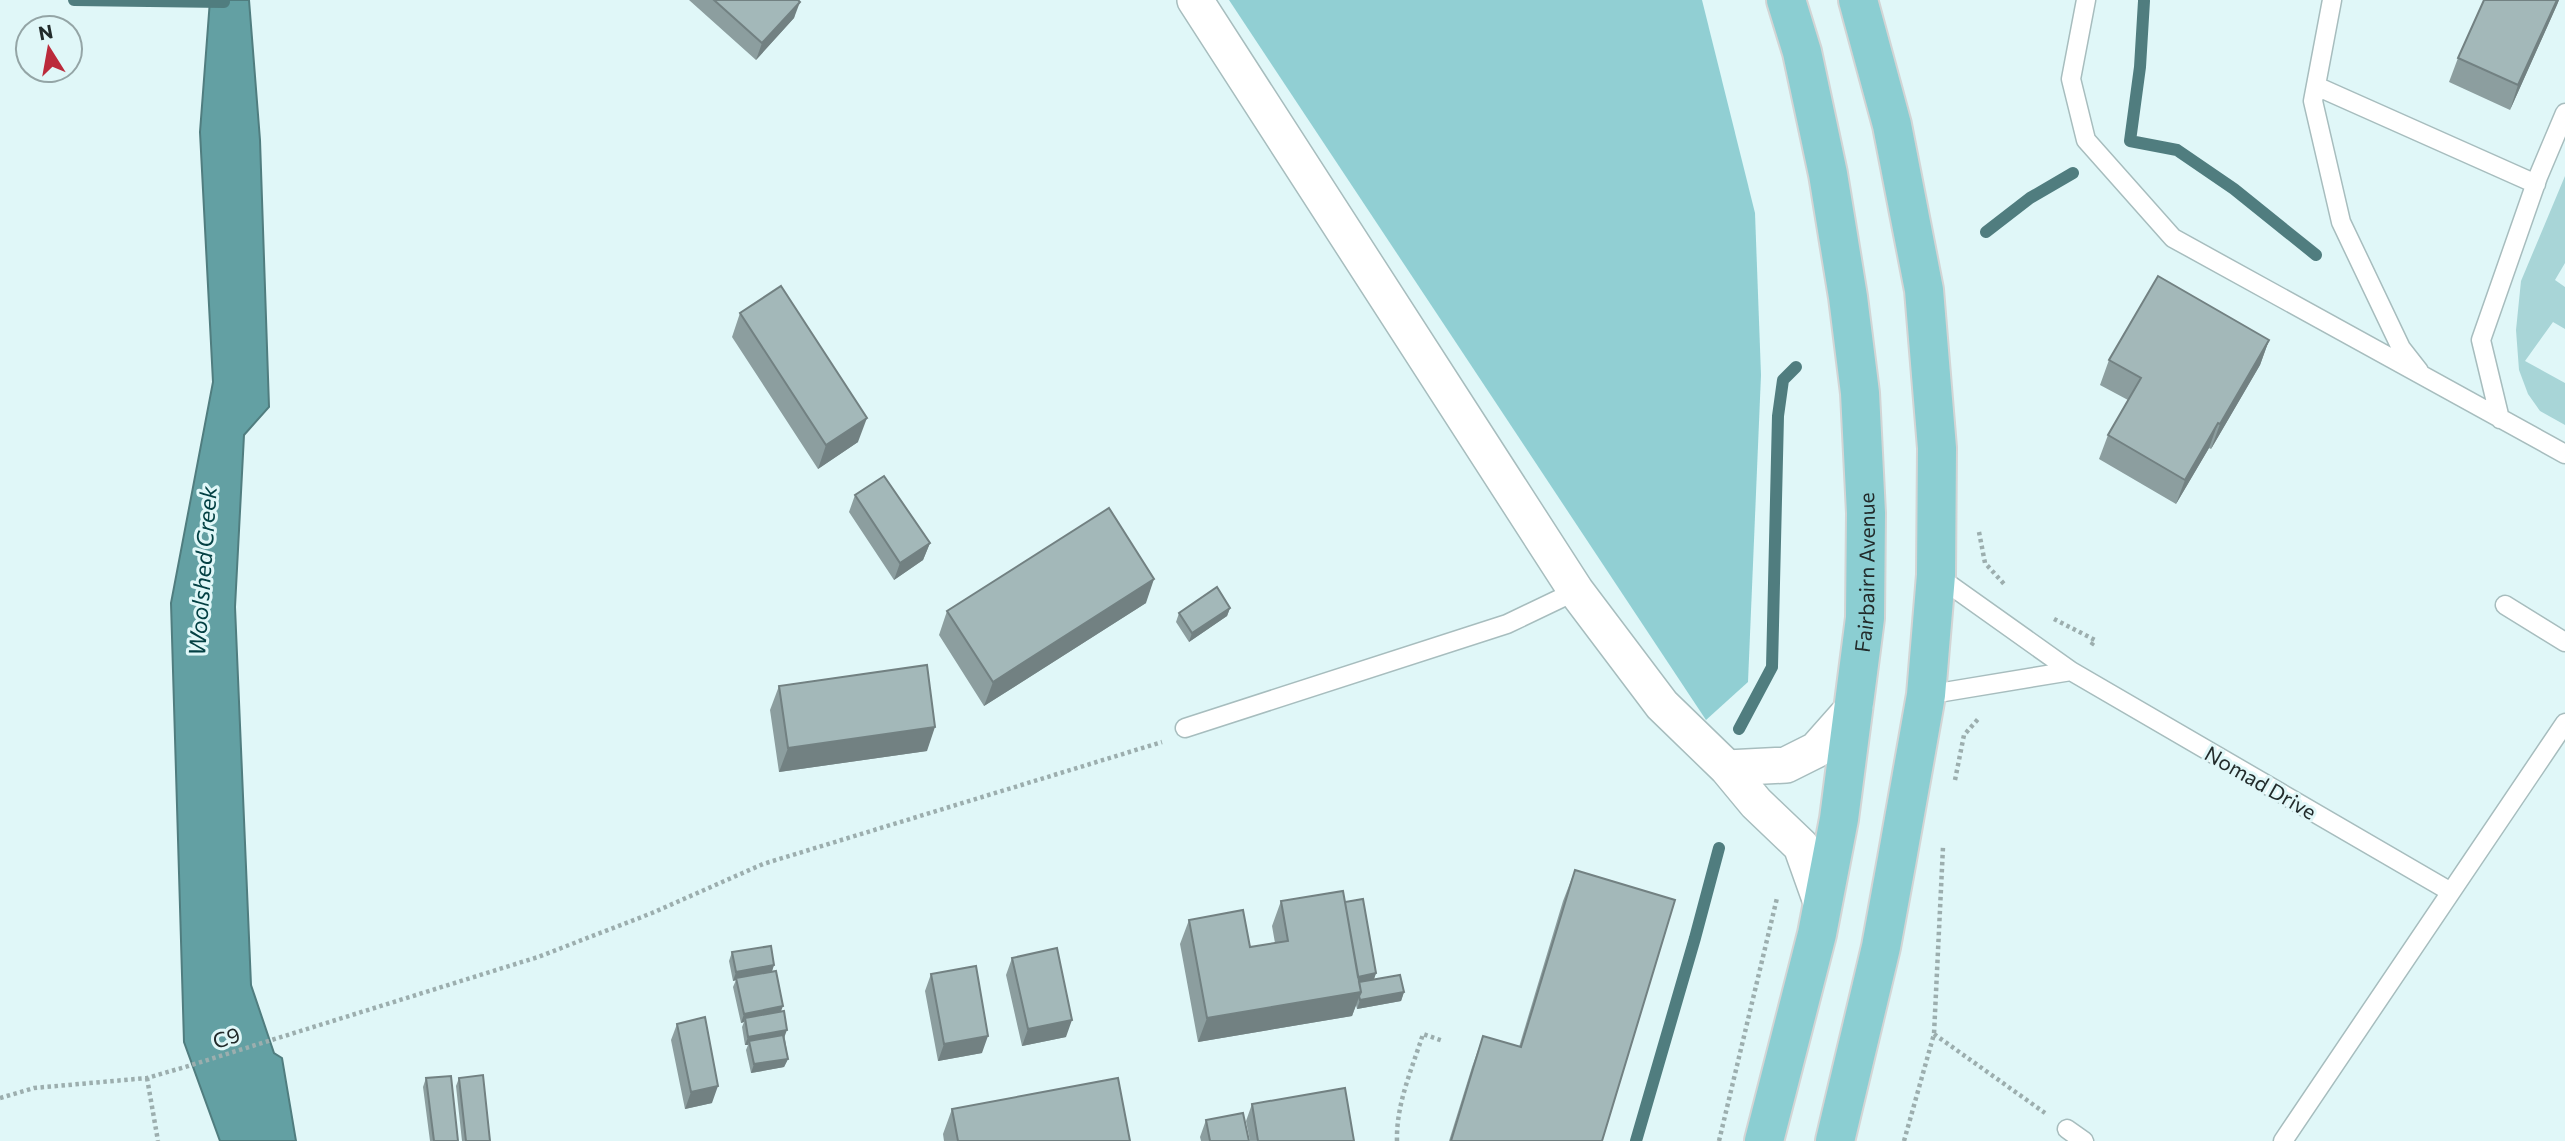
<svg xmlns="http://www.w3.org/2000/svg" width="2565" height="1141" viewBox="0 0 2565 1141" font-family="Commissioner,sans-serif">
	<rect width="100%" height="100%" fill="#e0f7f8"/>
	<!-- green -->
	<path fill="#a8d5d7" d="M2565,176v87l-10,17 10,7v42l-12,-7 -28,39 40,22v42l-25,-14 -12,-17 -9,-24 -3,-40 5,-49z"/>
	<!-- forest -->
	<path fill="#91cfd3" d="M1229,0h473l53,213 6,162 -13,307 -42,38z"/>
	<!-- water -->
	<path fill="#63a0a3" stroke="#507d7f" stroke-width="2" d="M210,0h39l11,140 9,267 -25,28 -9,172 16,378 23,68 8,5 14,83h-76l-36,-99 -13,-439 42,-221 -13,-250z"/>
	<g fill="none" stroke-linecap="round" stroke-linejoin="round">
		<!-- stream -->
		<path stroke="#507d7f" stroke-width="12" d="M74,0l150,2
			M2144,1l-4,66 -10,74 47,9 57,39 82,66
			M1986,232l44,-34 43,-25
			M1739,729l33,-62 6,-251 5,-36 13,-13
			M1636,1141l59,-203 24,-90"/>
		<defs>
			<path id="service" d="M2086,0l-15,79 15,61 87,98 392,216
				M2332,0l-19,101 28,121 60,126 18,23
				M2316,86l220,98
				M2500,419l-19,-79 57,-163 27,-64
				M1936,575l135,96 380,221
				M2505,605l60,37
				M1926,695l145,-24
				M1185,728l322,-104 69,-33
				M2067,1129l17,12
				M2283,1141l282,-418"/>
			<path id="minor" d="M1195,0l381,591 86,114 65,63 29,35 45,43 21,59
				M1727,768l59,-3 30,-15 39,-44"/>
			<g id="primary">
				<path id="s1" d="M1764,1141l53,-207 22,-115 26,-201 1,-105 -6,-120 -12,-96 -20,-123 -26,-122 -16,-52"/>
				<path d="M1835,1141l46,-194 16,-88 29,-164 10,-120 1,-127 -13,-158 -32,-165 -34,-125"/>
			</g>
		</defs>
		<!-- service casing -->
		<use href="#service" stroke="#a7bdbe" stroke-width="21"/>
		<!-- minor casing -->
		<use href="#minor" stroke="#a7bdbe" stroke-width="38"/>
		<!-- primary casing -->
		<use href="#primary" stroke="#d3d5d5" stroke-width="42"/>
		<!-- path -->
		<path stroke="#9caeae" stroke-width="4.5" stroke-dasharray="3.5 3.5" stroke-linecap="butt" d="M1979,532l6,31 20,22
			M2054,619l41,21 -5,7
			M1955,780l9,-45 15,-17
			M1934,1034l111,79
			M147,1078l11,63
			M0,1098l34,-10 113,-10 38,-11 353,-110 114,-44 111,-49 399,-122
			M1397,1141c-1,-37 15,-72 26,-107l20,7
			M1719,1141l58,-243
			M1904,1141l30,-107 9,-187"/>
		<!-- service -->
		<use href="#service" stroke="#fff" stroke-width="18"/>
		<!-- minor -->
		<use href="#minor" stroke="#fff" stroke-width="35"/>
		<!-- primary -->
		<use href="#primary" stroke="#8bced2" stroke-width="38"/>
	</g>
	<!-- wall -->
	<path fill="#8c9e9f" d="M689,0h109l-4,18 -38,42z
		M2484,0h75l-49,110 -61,-28 9,-24z
		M740,313l118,129 -40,27 -86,-132z
		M2269,340l-9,25 -49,84 -2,-1 -33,56 -77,-45 9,-24 20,-35 -28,-15 9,-25z
		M855,495l75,48 -7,17 -29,20 -45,-68z
		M1146,603l-162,103 -45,-71 8,-24z
		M1230,608l-3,8 -38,26 -13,-20 3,-9z
		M779,686l148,65 -148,21 -9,-62z
		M1575,870l27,271h-153l23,-74 11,-31 36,11 44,-146z
		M1281,901l64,1 31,71 -2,6 30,13 -3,9 -44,8 -1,-4 -4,11 -154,26 -18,-98 9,-24 61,27 25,-4 -3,-17z
		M732,952l42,13 -2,6 9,41 7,47 -4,8 -33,6 -5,-23 2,-5h-3l-3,-18 2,-5 -3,1 -8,-36 3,-7 -3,1 -4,-20z
		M1012,958l54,79 -44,9 -16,-71z
		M931,974l51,79 -44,8 -13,-70z
		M677,1024l35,79 -27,6 -14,-69z
		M426,1078l32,63h-28l-7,-54z
		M459,1078l31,63h-28l-6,-55z
		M1252,1104l102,37h-104l-4,-20z
		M952,1109l178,32h-186l-1,-7z
		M1206,1120l43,21h-48l-1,-4z"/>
	<!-- shaded-wall -->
	<path fill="#728182" d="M2557,0h2l-2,5 -47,105 8,-25z
		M800,2l-6,16 -38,42 6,-17z
		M2269,340l-9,25 -49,84 9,-25z
		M867,418l-9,24 -40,27 8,-24z
		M2218,423l-9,25 -33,56 9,-24z
		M930,543l-7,17 -29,20 6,-17z
		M1154,579l-8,24 -162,103 9,-24z
		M1230,608l-3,8 -38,26 3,-9z
		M935,727l-8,24 -148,21 9,-24z
		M774,965l-3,9 -35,4v2l-3,1 3,-9z
		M1376,973l-3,9h-16l-2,-5z
		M1361,992l-9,24 -154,26 9,-24z
		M1404,992l-3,9 -44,8 3,-9z
		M783,1006l-3,8 -35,4 -1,4 -3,1 3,-9z
		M1072,1020l-6,17 -44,9 6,-17z
		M787,1030l-3,8 -35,3 -1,4h-3l3,-8z
		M988,1036l-6,17 -44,8 6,-17z
		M788,1059l-4,8 -33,6 3,-9z
		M718,1086l-6,17 -27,6 6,-17z"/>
	<!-- building -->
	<path fill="#a3b8b9" stroke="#728182" stroke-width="2" d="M714,0h84l2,2 -38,41z
		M2484,0h73l-39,85 -60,-27z
		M2158,276l111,64 -49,84 -2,-1 -33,57 -77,-45 33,-57 -32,-18z
		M781,286l86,132 -41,27 -86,-132z
		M884,476l46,67 -30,20 -45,-68z
		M1109,508l45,71 -161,103 -46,-71z
		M1217,587l13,21 -38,25 -13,-20z
		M927,665l8,62 -147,21 -9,-62z
		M1575,870l100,30 -73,241h-151l32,-105 38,11z
		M1343,891l18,101 -154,26 -18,-98 54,-10 7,37 38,-6 -7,-40z
		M1363,899l13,74 -18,4 -13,-75z
		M771,946l3,19 -38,7 -4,-20z
		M1057,948l15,72 -44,9 -16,-71z
		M976,966l12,70 -44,8 -13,-70z
		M776,971l7,35 -39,8 -8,-36z
		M1400,975l4,17 -44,8 -1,-4 2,-4 -2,-10z
		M784,1011l3,19 -39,7 -3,-19z
		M705,1017l13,69 -27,6 -14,-68z
		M783,1035l5,24 -34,5 -5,-23z
		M483,1075l7,66h-24l-7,-63z
		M451,1076l7,65h-24l-8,-63z
		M1118,1078l12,63h-172l-6,-32z
		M1345,1088l9,53h-96l-6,-37z
		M1243,1113l6,28h-39l-4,-21z"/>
	<g text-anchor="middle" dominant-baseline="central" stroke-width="6" stroke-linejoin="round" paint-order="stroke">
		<!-- street labels -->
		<g font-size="21" fill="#222b2b" stroke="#e0f7f8">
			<text stroke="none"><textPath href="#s1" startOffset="579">Fairbairn Avenue</textPath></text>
			<text transform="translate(2261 782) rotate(30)">Nomad Drive</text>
			<text transform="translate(226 1037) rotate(-18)">C9</text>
		</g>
		<!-- water labels -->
		<g font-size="23" font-style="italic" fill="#034043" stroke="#e0f7f8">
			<text transform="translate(202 571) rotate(-86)">Woolshed Creek</text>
		</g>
	</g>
	<!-- north arrow -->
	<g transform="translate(49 49) rotate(349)"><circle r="33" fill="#e0f7f8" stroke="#94a5a6" stroke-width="2"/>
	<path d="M0-5L12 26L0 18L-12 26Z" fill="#bb2a3b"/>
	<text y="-10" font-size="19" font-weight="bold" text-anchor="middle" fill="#222b2b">N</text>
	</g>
</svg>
